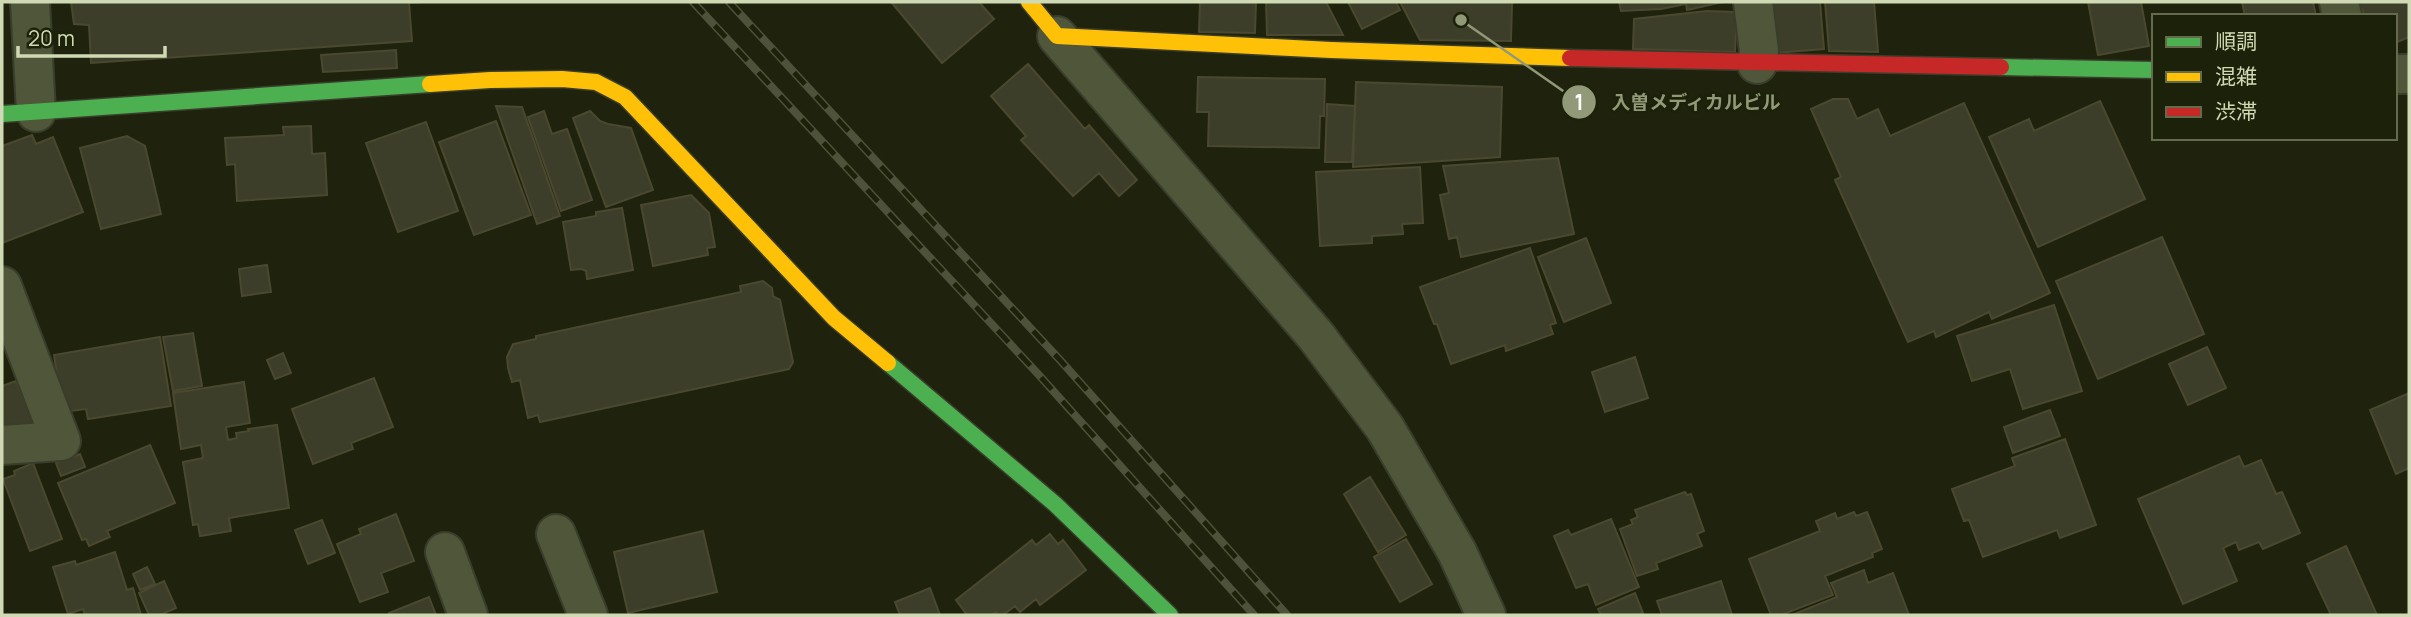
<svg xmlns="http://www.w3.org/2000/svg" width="2411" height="617" viewBox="0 0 2411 617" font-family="Manrope,'Noto Sans JP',sans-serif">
	<rect width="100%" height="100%" fill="#1f220c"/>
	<!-- building -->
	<path fill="#3d3e29" stroke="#4a492f" stroke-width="2" d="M71,2h352l-14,1 3,38 -321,22 -2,-38 -15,-1z
		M891,2h88l15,17 -52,44z
		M1200,2h56l-1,31 -56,-1z
		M1266,2h60l17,33h-76z
		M1348,2h48l4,8 -38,19z
		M1400,2h112l-1,39 -91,-1z
		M1619,2h104l-36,8 -1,-6 -25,5 -40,2z
		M1771,2h49l4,47 -49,4z
		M1825,2h49l4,50 -49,-1z
		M2088,2h53l8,44 -51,9z
		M2242,2h71l3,14h-71z
		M2358,2h51v35l-14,6v-27h-30z
		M1707,11l30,1 -2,40 -102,-3 1,-30z
		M396,50l1,18 -74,4 -2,-17z
		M1028,64l57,65 4,-4 48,55 -18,16 -20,-23 -26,23 -52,-56 5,-4 -35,-40z
		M1198,77l127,2 -1,37h-4l-1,32 -111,-2 1,-34h-12z
		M1356,82l146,5 -2,70 -147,10z
		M1833,99h15l9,20 21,-10 12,27 74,-33 86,190 -58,26 -3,-7 -53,25 -2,-6 -26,11 -73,-162 6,-3 -30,-68z
		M2100,101l45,98 -107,48 -49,-110 40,-18 5,12z
		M1327,104l28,2 -3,56h-27z
		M496,106l26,1 38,109 -23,8z
		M544,111l8,23 15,-5 25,71 -31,11 -33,-94z
		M590,111l10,10 8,3 23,4 22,62 -47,17 -33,-89z
		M496,121l35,94 -57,20 -35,-93z
		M426,122l32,89 -60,21 -32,-89z
		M311,126l1,28 13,-1 2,42 -90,6 -2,-37 -8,1 -2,-27 59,-3 -1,-8z
		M32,135l4,9 17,-7 30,75 -81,31v-97z
		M127,136l18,10 16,68 -60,15 -21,-81z
		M1558,158l16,76 -113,23 -4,-20 -8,2 -9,-44 9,-2 -6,-27z
		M1420,167l3,56 -21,1 1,10 -31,2v7l-52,3 -4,-74z
		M691,195l18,18 6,34 -8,1 1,7 -55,11 -12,-61z
		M622,208l11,62 -46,9 -1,-8 -4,-2 -11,1 -8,-48 33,-6v-4z
		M2162,237l42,97 -106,45 -42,-98z
		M1586,238l25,65 -47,19 -26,-65z
		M1530,248l26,75 -6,2 3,9 -47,17 -1,-6 -54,19 -14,-40h-3l-14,-37z
		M267,265l4,27 -29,4 -3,-27z
		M763,281l9,7 1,8 7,4 13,62 -4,7 -249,53 -2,-7 -10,3 -8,-38 -8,2 -4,-14 -1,-11 6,-13 23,-5v-3l205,-44 -1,-6z
		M2054,305l28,86 -59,18 -13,-40 -38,12 -15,-45z
		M193,333l9,53 -29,5 -10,-54z
		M160,337l11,69 -83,13 -2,-10 -23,3 -9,-57z
		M2207,347l19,41 -38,17 -19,-41z
		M283,353l8,20 -16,6 -8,-19z
		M1635,357l13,41 -43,14 -13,-40z
		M374,378l19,49 -42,16 2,6 -40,15 -21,-55z
		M16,381l18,42 -26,10 -6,-4v-43z
		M244,382l6,41 -24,4 2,13 9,-2 -1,-5 13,-2 -1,-2 29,-4 12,83 -60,10 2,13 -31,5 -2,-12 -5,1 -10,-63 20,-4 -2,-13 -20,4 -8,-56z
		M2409,393v75l-13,6 -26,-64z
		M2050,410l10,26 -47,17 -9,-26z
		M2065,439l31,86 -36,13 -3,-8 -74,27 -14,-37 -5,1 -12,-32 63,-23 -3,-8z
		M150,445l25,58 -68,28 3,6 -21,9 -3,-7 -4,1 -24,-57z
		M80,454l5,13 -24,9 -5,-13z
		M2239,456l5,11 17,-7 15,34 6,-2 18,41 -37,16 -4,-7 -20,8 -3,-8 -13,6 14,33 -54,23 -45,-105z
		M33,463l29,76 -32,12 -27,-72 12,-4 -1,-4z
		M1370,477l36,58 -28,17 -34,-58z
		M1685,492l2,3 4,-1 13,37 -7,3 5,12 -46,17 2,6 -21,7 -17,-47 13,-5 -2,-4 7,-3 -3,-7z
		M1854,512l2,4 11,-4 15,37 -10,4 1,4 -48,19 8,19 -52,20h-10l-22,-56 71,-28 -4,-10 19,-8 2,6z
		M396,514l18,47 -33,12 7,19 -28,10 -23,-58 24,-10 -2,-5z
		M1611,519l28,68 -43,18 -8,-21 -12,4 -22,-52 14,-6 3,5z
		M322,520l13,33 -27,11 -13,-34z
		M703,531l14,61 -89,21 -14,-61z
		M1050,534l8,10 5,-4 23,30 -46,35 -4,-6 -16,13 -5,-6 -12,9h-5l-2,-3 -4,3h-25l-11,-15 76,-60 4,5z
		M1406,539l26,45 -32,18 -26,-45z
		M2346,546l31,69h-46l-24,-51z
		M115,552l12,38 6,-2 8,27h-56l-2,-6 -15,5 -15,-47 22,-6 1,4z
		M147,567l8,17 -15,6 -7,-16z
		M1864,570l4,13 25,-10 16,42h-117l45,-18 -6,-14z
		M164,581l12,27 -16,7h-11l-10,-22z
		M1721,581l11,34h-70l-5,-14z
		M930,588l10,27h-40l-5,-13z
		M1635,593l8,20 -5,2h-37l-3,-6z
		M429,597l7,18h-46l-1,-2z"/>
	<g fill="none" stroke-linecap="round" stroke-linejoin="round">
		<defs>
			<path id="street" d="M30,2l6,110
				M1753,2l6,49 -2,13
				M2339,2l3,14
				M1057,36l259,300 69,92 72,124 29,63
				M2395,74h14
				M2,286l59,155 -59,4
				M556,534l32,81
				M445,552l23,63"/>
			<path id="fast" d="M2001,67l153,3
				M2,114l428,-30
				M888,363l167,141 115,111"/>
			<path id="slow" d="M1029,2l28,34 274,14 239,8
				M430,84l60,-4 72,-1 34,3 29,15 209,221 54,45"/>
			<path id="jam" d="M1570,58l431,9"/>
		</defs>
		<!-- street casing -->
		<use href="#street" stroke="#393d2b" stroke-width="42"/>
		<!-- fast casing -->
		<use href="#fast" stroke="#393d2b" stroke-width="19"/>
		<!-- slow casing -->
		<use href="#slow" stroke="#393d2b" stroke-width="19"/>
		<!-- jam casing -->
		<use href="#jam" stroke="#393d2b" stroke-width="19"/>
		<!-- street -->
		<use href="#street" stroke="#505639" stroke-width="38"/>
		<!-- fast -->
		<use href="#fast" stroke="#4caf50" stroke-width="16"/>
		<!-- slow -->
		<use href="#slow" stroke="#ffc107" stroke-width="16"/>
		<!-- jam -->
		<use href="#jam" stroke="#c62828" stroke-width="16"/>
		<defs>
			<path id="rail" d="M693,2l345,372 216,241
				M729,2l331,358 227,255"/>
		</defs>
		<!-- rail casing -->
		<use href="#rail" stroke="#4e523b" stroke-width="8"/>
		<!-- rail -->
		<use href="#rail" stroke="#1c2109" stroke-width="5" stroke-dasharray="16" stroke-linecap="butt"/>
	</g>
	<!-- callouts -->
	<path fill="none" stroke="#919979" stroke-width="2.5" d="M1461 20L1579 102"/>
	<g fill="#919979" stroke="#1c2109" stroke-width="2.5">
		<circle cx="1461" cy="20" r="7"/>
		<circle cx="1579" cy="102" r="18"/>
	</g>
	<g font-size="21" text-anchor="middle" font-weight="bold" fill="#fff">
		<text x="1579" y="110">1</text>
	</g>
	<g font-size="19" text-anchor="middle" font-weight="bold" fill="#919979" stroke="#1c2109" stroke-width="5" stroke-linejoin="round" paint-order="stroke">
		<text x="1696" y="109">入曽メディカルビル</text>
	</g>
	<!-- border -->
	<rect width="2411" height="617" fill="none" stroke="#cfd9b3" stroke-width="7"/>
	<!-- legend -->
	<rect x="2152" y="14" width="245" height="126" fill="#1c2109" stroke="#646b4d" stroke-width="2"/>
	<rect x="2166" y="37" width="35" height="10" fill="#4caf50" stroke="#646b4d" stroke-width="2"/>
	<text x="2215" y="49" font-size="21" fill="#cfd9b3">順調</text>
	<rect x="2166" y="72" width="35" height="10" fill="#ffc107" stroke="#646b4d" stroke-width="2"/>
	<text x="2215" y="84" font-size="21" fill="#cfd9b3">混雑</text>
	<rect x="2166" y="107" width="35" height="10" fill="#c62828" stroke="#646b4d" stroke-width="2"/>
	<text x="2215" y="119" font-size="21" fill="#cfd9b3">渋滞</text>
	<!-- scale -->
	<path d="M18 46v10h147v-10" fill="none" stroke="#cfd9b3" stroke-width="3.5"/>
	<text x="28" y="46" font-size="21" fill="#cfd9b3" stroke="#1c2109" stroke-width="5" paint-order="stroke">20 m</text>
</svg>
